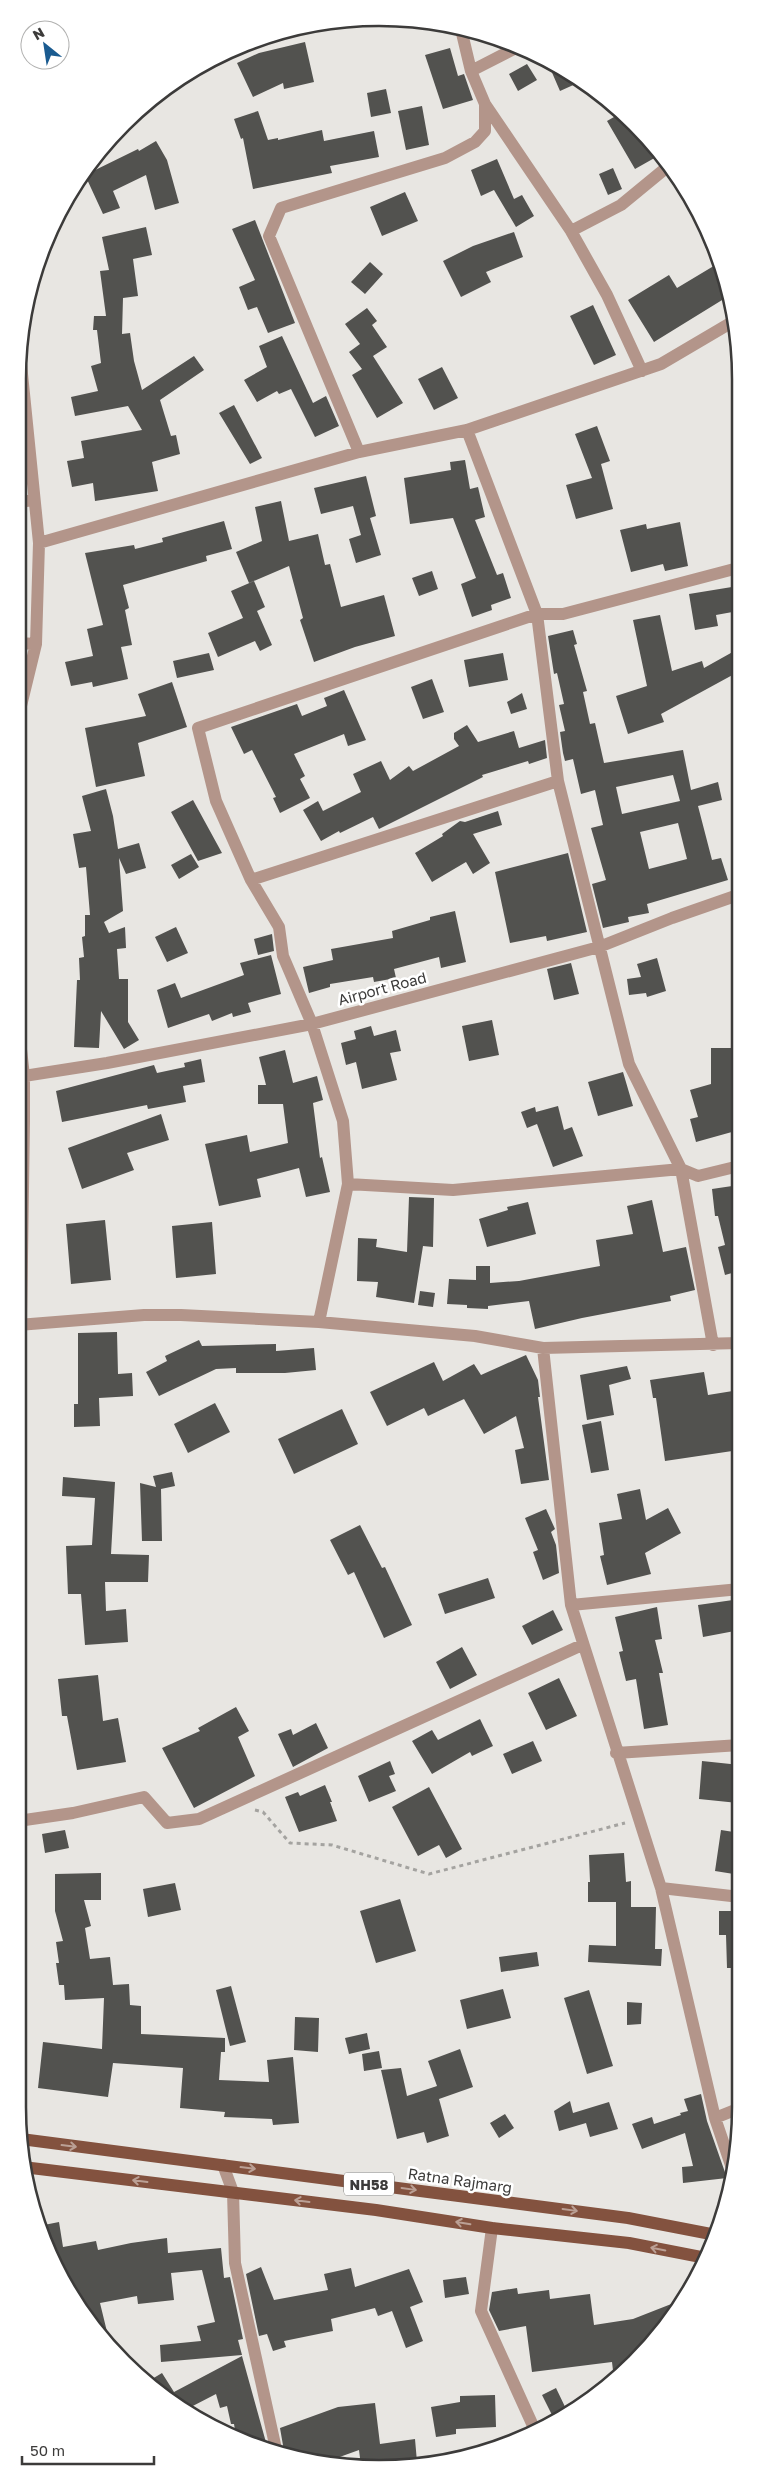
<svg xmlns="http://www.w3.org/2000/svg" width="758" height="2486" viewBox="0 0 758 2486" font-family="'Golos Text',sans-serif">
	<rect width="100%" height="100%" fill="#e8e6e2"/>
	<!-- building -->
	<path fill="#52524f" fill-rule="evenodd" d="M305,42l9,40 -30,7 -1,-6 -30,14 -16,-34 22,-10z
		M450,48l8,28 6,-2 9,26 -30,9 -18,-54z
		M547,61l13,5 20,16 -20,9z
		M527,64l10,16 -19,11 -9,-17z
		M386,89l5,24 -20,4 -4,-24z
		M422,106l7,39 -23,5 -8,-39z
		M258,111l10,29 10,-2v2l44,-10 2,11 50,-10 5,26 -49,9 2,7 -79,16 -10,-51 -2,1 -7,-20z
		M621,113l14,11 23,32 -23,13 -28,-48z
		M156,141l11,19 12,43 -24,7 -9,-35 -33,16 7,17 -17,6 -18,-39 53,-26 1,2z
		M497,159l17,40 8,-4 12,21 -18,11 -22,-37 -13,6 -10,-26z
		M613,168l9,21 -14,6 -9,-21z
		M405,192l13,29 -36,15 -12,-29z
		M255,220l40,103 -27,10 -11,-26 -9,3 -9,-23 16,-7 -23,-51z
		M146,227l6,28 -19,4 5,37 -15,2 -1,36 8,-1 4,28 8,29 52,-34 10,14 -44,30 11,36 5,-1 4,19 -28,8 6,29 -63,10 -2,-18 -21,4 -5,-26 17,-3 -3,-17 61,-11 -14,-24 -53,10 -4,-19 27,-6 -7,-25 10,-3 -4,-33h-4l1,-14h12l-6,-45 9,-1 -7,-33z
		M514,232l9,25 -37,15 5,10 -30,15 -18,-36 30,-15z
		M370,262l13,12 -18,20 -14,-12z
		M717,264l10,33 -73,45 -26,-42 41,-25 8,13z
		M593,305l23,50 -22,10 -24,-49z
		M367,308l10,13 -5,4 15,22 -14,9 30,47 -26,15 -25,-43 10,-6 -13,-17 11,-8 -15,-20z
		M282,336l31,67 13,-7 13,30 -24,11 -24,-48 -12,5 -2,-3 -20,11 -13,-22 23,-13 -8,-21z
		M442,367l16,31 -24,12 -16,-31z
		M234,405l28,53 -12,6 -31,-51z
		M597,426l13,35 -9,3 12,45 -37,10 -10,-34 26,-7 -17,-44z
		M465,460l5,29 8,-2 7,30 -10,3 22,55 6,-2 8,25 -20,7 1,5 -20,7 -11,-33 15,-6 -23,-60 -43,6 -6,-46 47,-8 -1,-8z
		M366,476l10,40 -6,2 11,37 -25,8 -7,-24 12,-4 -8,-29 -32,8 -7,-26z
		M281,501l8,40 29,-7 7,31 5,-1 11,43 43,-12 11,41 -40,11 -41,15 -14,-42 3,-2 -14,-52 -40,17 -13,-31 26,-11 -7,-34z
		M224,521l8,28 -26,7 1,5 -84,24 6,23 -4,2 7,35 -11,2 7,32 -35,8 -1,-5 -21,4 -6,-24 28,-6 -6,-27 16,-4 -18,-72 49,-8 1,4 28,-7 -1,-4z
		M680,522l8,44 -23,5 -2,-7 -32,8 -11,-42 26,-6 1,5z
		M432,571l6,18 -19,7 -7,-18z
		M254,581l11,26 -8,4 15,34 -12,6 -5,-10 -37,16 -10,-24 35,-15 -12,-27z
		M738,586v25l-22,4 2,11 -23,4 -6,-36z
		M660,615l12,56 30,-10 2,7 34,-19v23l-77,42 3,8 -36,12 -12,-38 31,-10 -14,-66z
		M573,630l4,14 -3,1 13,46 -4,1 7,32 5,-1 9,40 79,-13 8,40 27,-8 4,18 -24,6 14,54 9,-2 7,22 -81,24 2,9 -21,4 1,5 -26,6 -11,-44 14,-4 -15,-52 12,-3 -8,-35 -14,4 -8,-35 -8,2 -2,-8 -3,-21 5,-1 -6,-26 5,-1 -7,-31 -3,1 -6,-38zM673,775l7,26 -58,13 -6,-27zM678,823l9,36 -38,10 -9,-37z
		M209,653l5,17 -37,8 -4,-17z
		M503,653l5,27 -39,7 -5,-27z
		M432,679l12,33 -21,7 -12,-32z
		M172,682l15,45 -49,16 7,33 -49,11 -11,-59 61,-12 -8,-22z
		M344,690l22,50 -18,6 -4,-12 -50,20 11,22 -5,3 10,19 -30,15 -7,-15 3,-1 -24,-47 -8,4 -13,-27 66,-23 5,12 25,-10 -3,-8z
		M522,693l5,16 -16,5 -4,-12z
		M467,725l11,17 36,-11 5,17 26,-8 2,18 -18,6 -1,-3 -46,14 1,2 -104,52 -6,-12 -33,16 -1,-2 -18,10 -18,-31 15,-9 5,10 38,-19 -8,-18 28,-13 9,19 19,-14 4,5 46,-25 -5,-7v-6z
		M106,789l7,27 5,33 21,-6 7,25 -20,6 -7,-16 4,53 -19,11 5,11 16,-6 1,21 -9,1 2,30h9v43l11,18 -15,9 -23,-38 -2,37 -25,-1 3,-67h3l-1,-22 5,-1 -2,-20 3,-1v-21h5l-4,-48 -7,1 -6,-34 18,-3 -9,-35z
		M193,800l29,53 -24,8 -27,-49z
		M498,811l4,14 -29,9 17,29 -17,11 -7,-12 -34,20 -17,-29 28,-17 -1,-2 18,-13 5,1z
		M568,853l19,79 -40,9 -1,-5 -36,7 -15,-71z
		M191,854l8,13 -20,12 -8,-14z
		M455,911l11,51 -25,6 -2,-11 -45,12 2,9 -22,4 -1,-5 -43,7v3l-21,6 -6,-26 30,-7 -2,-11 62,-11 -1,-7 38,-11v-3z
		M176,927l12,26 -21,9 -12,-25z
		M272,934l2,17 -16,4 -4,-16z
		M271,955l10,39 -33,9 3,9 -18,5 -1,-4 -20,8 -3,-7 -41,14 -11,-38 18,-7 6,15 63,-23 -4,-12z
		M657,958l9,33 -19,6 -1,-4 -17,2 -2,-16 14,-2 -4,-13z
		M571,963l8,31 -25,6 -7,-31z
		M492,1020l7,35 -30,6 -7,-35z
		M371,1026l3,10 22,-6 5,21 -11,2 7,27 -35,9 -6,-27 -10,3 -5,-22 15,-4 -2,-8z
		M711,1048h28v82l-43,12 -6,-23 8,-2 -8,-27 21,-6z
		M285,1050l8,33 24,-7 6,24 -10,3 7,55 2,-1 8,35 -24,5 -7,-29 -42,11 4,18 -42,9 -14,-62 42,-9 3,17 38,-9 -5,-39h-25v-19h8l-7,-28z
		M201,1059l4,23 -22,4 3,16 -38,7 -1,-4 -85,17 -6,-31 98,-26 3,8 28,-6 -1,-4z
		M623,1072l10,34 -35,10 -10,-34z
		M558,1106l6,24 8,-3 11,29 -30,11 -16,-43 -10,4 -6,-16 14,-5 1,5z
		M161,1114l8,26 -42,13 7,17 -52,19 -14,-41z
		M739,1185v95l-6,1 -1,-8 -7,2 -7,-28 7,-2 -7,-29h-3l-3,-27z
		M409,1197l25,1 -1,49 -10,-1 -9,57 -38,-6 2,-15 -21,-1 1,-43 19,1 -1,8 31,5z
		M652,1200l11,52 23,-5 9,43 -25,6 1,5 -89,17 -47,11 -6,-28 -41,5v3l-21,-1v-3l-20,-1 2,-25 27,1v-14h14v17l29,-2 81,-15 -4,-26 37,-6 -6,-28z
		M528,1202l8,32 -49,13 -8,-28 29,-9 -1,-3z
		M105,1220l6,60 -40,4 -5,-60z
		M212,1222l4,52 -40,4 -4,-52z
		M420,1291l15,2 -2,14 -15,-2z
		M117,1332l1,42 14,-1 1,23 -34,2 1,28 -26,1v-23h4v-71z
		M199,1340l3,6 74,-2v7l38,-3 2,22 -31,3h-49v-5l-20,1 -57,27 -13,-24 21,-11 -2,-5z
		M526,1355l12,25 2,17h-2l11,83 -28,4 -6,-34 9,-2 -8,-32 -32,18 -20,-35 -36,17 -4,-8 -37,18 -17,-34 64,-30 9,19 31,-17 7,11z
		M627,1366l4,13 -22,6 5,30 -27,5 -7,-45z
		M704,1372l4,23 31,-5v60l-74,11 -9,-63h-3l-3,-18z
		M215,1403l15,29 -42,21 -14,-29z
		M342,1409l16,35 -64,30 -16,-35z
		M601,1421l8,49 -18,3 -9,-48z
		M172,1472l3,14 -14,3 1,52h-20l-2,-58 16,4 -3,-11z
		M63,1477l52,5 -4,72 38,1 -1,27h-43l1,29 20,-2 2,33 -43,3 -4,-51h-13l-2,-48 26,-1 3,-47 -33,-2z
		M640,1489l6,31 22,-12 13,25 -36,20 6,21 -44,11 -7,-29 4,-1 -5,-32 23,-4 -5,-25z
		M546,1509l9,20 -4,3 5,13 3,28 -16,7 -10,-28 5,-2 -13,-32z
		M360,1525l22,43 3,-1 27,58 -28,13 -30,-66 -6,3 -18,-35z
		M488,1578l7,20 -50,16 -7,-20z
		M740,1599v31l-37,7 -5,-32z
		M657,1607l5,32 -7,1 8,33h-4l9,52 -24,4 -8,-50 -10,2 -7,-29 4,-1 -8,-34z
		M553,1610l10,20 -31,15 -10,-19z
		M462,1647l15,28 -27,14 -14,-27z
		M98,1675l5,46 15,-3 8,44 -49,8 -10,-54h-5l-4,-37z
		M559,1678l18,38 -31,14 -18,-37z
		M236,1707l13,24 -11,6 17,39 -61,32 -32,-60 38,-17 -2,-3z
		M480,1719l13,27 -21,10 -2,-4 -38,22 -20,-33 20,-11 6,10z
		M316,1723l12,25 -35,19 -15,-33 13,-5 2,6z
		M533,1741l9,20 -30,13 -9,-20z
		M390,1761l5,13 -6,2 7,15 -27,11 -11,-26z
		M702,1761l38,4 -2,38 -39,-4z
		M325,1785l7,17h-2l7,19 -38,11 -14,-35 13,-5 2,4z
		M429,1787l33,62 -16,9 -7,-13 -21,11 -26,-49z
		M65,1830l4,18 -24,5 -3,-19z
		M721,1830l19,3v42l-25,-4z
		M624,1853l2,29 5,-1v26h25l-1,42h7l-1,17 -73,-4 1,-17 27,1v-44h-28v-20h2l-1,-27z
		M101,1873v27h-17l7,26 -6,2 5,31 20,-2 3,28 16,-1 1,21 11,1v28l84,4v14h-4l-2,28 50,2 -2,-22 26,-3 6,66 -26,2 -1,-6 -48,-2 1,-5 -45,-4 3,-40 -70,-5 -5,34 -70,-9 5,-46 59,7 2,-51 -39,2 -1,-15h-5l-3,-22h3l-3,-21 7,-1 -8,-30v-37z
		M175,1883l6,27 -33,7 -5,-28z
		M400,1899l16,52 -40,12 -16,-52z
		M719,1911h21v57h-13l-1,-33h-7z
		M537,1952l2,14 -38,6 -2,-15z
		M231,1986l15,56 -16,4 -14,-56z
		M503,1989l8,29 -44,11 -7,-29z
		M589,1990l24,76 -26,8 -23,-76z
		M627,2002l15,1 -1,21 -14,1z
		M295,2017l24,1 -1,34 -24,-2z
		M367,2033l3,16 -21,5 -4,-16z
		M460,2049l13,38 -34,12 10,37 -22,7 -3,-11 -27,7 -16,-69 20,-2 6,28 30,-10 -9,-25z
		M379,2051l3,17 -18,3 -2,-17z
		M701,2094l6,27 20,57 -44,5 -1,-16 11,-1 -8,-33 -43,16 -10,-25 20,-7 2,7 27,-9 -1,-2 8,-2 -4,-12z
		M570,2101l3,12 36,-11 9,27 -28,8 -4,-14 -27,8 -5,-20z
		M505,2114l9,14 -15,10 -9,-15z
		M59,2222l4,25 33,-6 2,9 33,-7 36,-5 1,15 53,-5 3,30 6,-1 13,62 -5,1 4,15 -81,7 -1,-17 41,-4 -4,-15 18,-4 -13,-52 -31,3 3,27 -36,4 -1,-8 -37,7 10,41 -3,1 -62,-100 -6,-19z
		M261,2267l13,33 54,-10 -4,-16 27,-6 4,19 54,-18 14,33 -13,5 13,34 -17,7 -14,-37 -14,5 -3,-8 -44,11 2,12 -49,10 2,6 -13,4 -6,-17 -8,2 -13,-62z
		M466,2277l3,17 -24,4 -2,-18z
		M517,2288l1,6 31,-4 1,9 40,-5 4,31 39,-6 51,-20 -49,63 -21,17 -2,-17 -80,10 -6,-46 -27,5 -10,-21 3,-18z
		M242,2356l25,90 -31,-10 -2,-12h-3l-4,-18 -7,2 -4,-14 -31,16 -26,-16 -12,-12 15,-9 12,19z
		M556,2388l12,25 -14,6 -12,-24z
		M495,2395l1,32 -40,2v5l-20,3 -5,-30 29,-5v-6z
		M375,2403l5,41 35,-5 2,23 -40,5 -16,-1 -2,-16 -36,13 -39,-12 -4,-23 58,-21z"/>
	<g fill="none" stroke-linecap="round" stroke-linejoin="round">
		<!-- path -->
		<path stroke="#a4a3a0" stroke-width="3" stroke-dasharray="4 4" stroke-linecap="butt" d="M255,1810l8,2 27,31 42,2 97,29 196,-51"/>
		<!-- street -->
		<path stroke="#b3958a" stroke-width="12" d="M471,71l43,-22
			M485,104l86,127 36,64 35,76
			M571,231l50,-26 45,-37
			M467,430l70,184 21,167 71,283 52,105 32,176
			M359,452l-90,-216 12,-28 164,-50 30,-16 10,-11v-27l-14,-33 -10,-42
			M18,502l16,-2
			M39,543l320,-91 108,-22 194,-66 73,-43
			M18,643l18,1
			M18,718l18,-74 3,-101 -19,-189
			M251,880l307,-99
			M18,1023l6,53v45l-3,204 -3,48
			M24,1076l83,-13 205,-39 287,-77 73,-29 66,-23
			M348,1184l105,6 228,-21 17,7 41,-10
			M319,1322l29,-138 -5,-63 -31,-97 -29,-68 -4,-29 -28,-47 -35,-79 -18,-73 339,-114h26l175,-46
			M18,1325l126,-10h37l138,7 156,14 68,12 196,-5
			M543,1348l28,257 90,283 54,230 19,56
			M571,1605l169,-16
			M616,1753l124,-8
			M18,1821l55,-8 71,-16 23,26 32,-4 383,-174
			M661,1888l79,9
			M715,2118l25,-10
			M223,2165l10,27 2,71 41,186
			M492,2228l-11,83 53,117"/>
		<!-- primary -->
		<path stroke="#83523f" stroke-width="12" d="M21,2139l607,79 88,17
			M23,2167l353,43 116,18 137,15 77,15"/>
	</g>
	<!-- one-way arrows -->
	<defs><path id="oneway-shaft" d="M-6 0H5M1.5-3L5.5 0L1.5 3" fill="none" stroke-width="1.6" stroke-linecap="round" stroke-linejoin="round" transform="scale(1.25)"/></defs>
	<g stroke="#bba095">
		<use href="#oneway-shaft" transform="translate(69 2146) rotate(7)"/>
		<use href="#oneway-shaft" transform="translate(248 2168) rotate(7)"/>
		<use href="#oneway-shaft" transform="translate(140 2181) rotate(-173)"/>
		<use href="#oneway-shaft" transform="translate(409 2189) rotate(8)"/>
		<use href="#oneway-shaft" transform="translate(302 2201) rotate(-173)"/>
		<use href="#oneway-shaft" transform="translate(570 2210) rotate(8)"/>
		<use href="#oneway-shaft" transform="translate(463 2223) rotate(-171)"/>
		<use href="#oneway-shaft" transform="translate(658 2249) rotate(-169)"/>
	</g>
	<g text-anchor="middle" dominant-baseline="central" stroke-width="5" stroke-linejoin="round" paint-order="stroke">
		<!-- shield labels -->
		<rect fill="#fff" stroke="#767675" stroke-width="1" x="344" y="2172.5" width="50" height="23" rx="4"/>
		<g font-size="14" font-weight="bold" fill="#3c3b3a">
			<text x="369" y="2184">NH58</text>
		</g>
		<!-- street labels -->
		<g font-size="15" fill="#3c3b3a" stroke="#fff">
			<text transform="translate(382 988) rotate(-15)">Airport Road</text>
			<text transform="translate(460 2180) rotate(8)">Ratna Rajmarg</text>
		</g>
	</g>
	<!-- crop -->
	<path d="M0 0H758V2486H0ZM379 26H379A353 353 0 0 1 732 379V2107A353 353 0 0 1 379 2460H379A353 353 0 0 1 26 2107V379A353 353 0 0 1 379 26Z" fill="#fff" fill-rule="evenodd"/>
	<path fill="none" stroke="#3c3b3a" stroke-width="2.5" d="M379 26H379A353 353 0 0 1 732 379V2107A353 353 0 0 1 379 2460H379A353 353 0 0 1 26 2107V379A353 353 0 0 1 379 26Z"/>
	<!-- north arrow -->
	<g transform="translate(45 45) rotate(330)"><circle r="24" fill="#ffffff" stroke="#b1b1b0"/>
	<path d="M0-4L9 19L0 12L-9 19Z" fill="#1a5b90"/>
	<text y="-8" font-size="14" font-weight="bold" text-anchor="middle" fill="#3c3b3a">N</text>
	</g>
	<!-- scale -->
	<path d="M22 2456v8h132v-8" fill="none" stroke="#3c3b3a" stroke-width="2.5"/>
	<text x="30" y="2456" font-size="15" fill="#3c3b3a" stroke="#ffffff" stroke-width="4" paint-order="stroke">50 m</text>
</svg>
